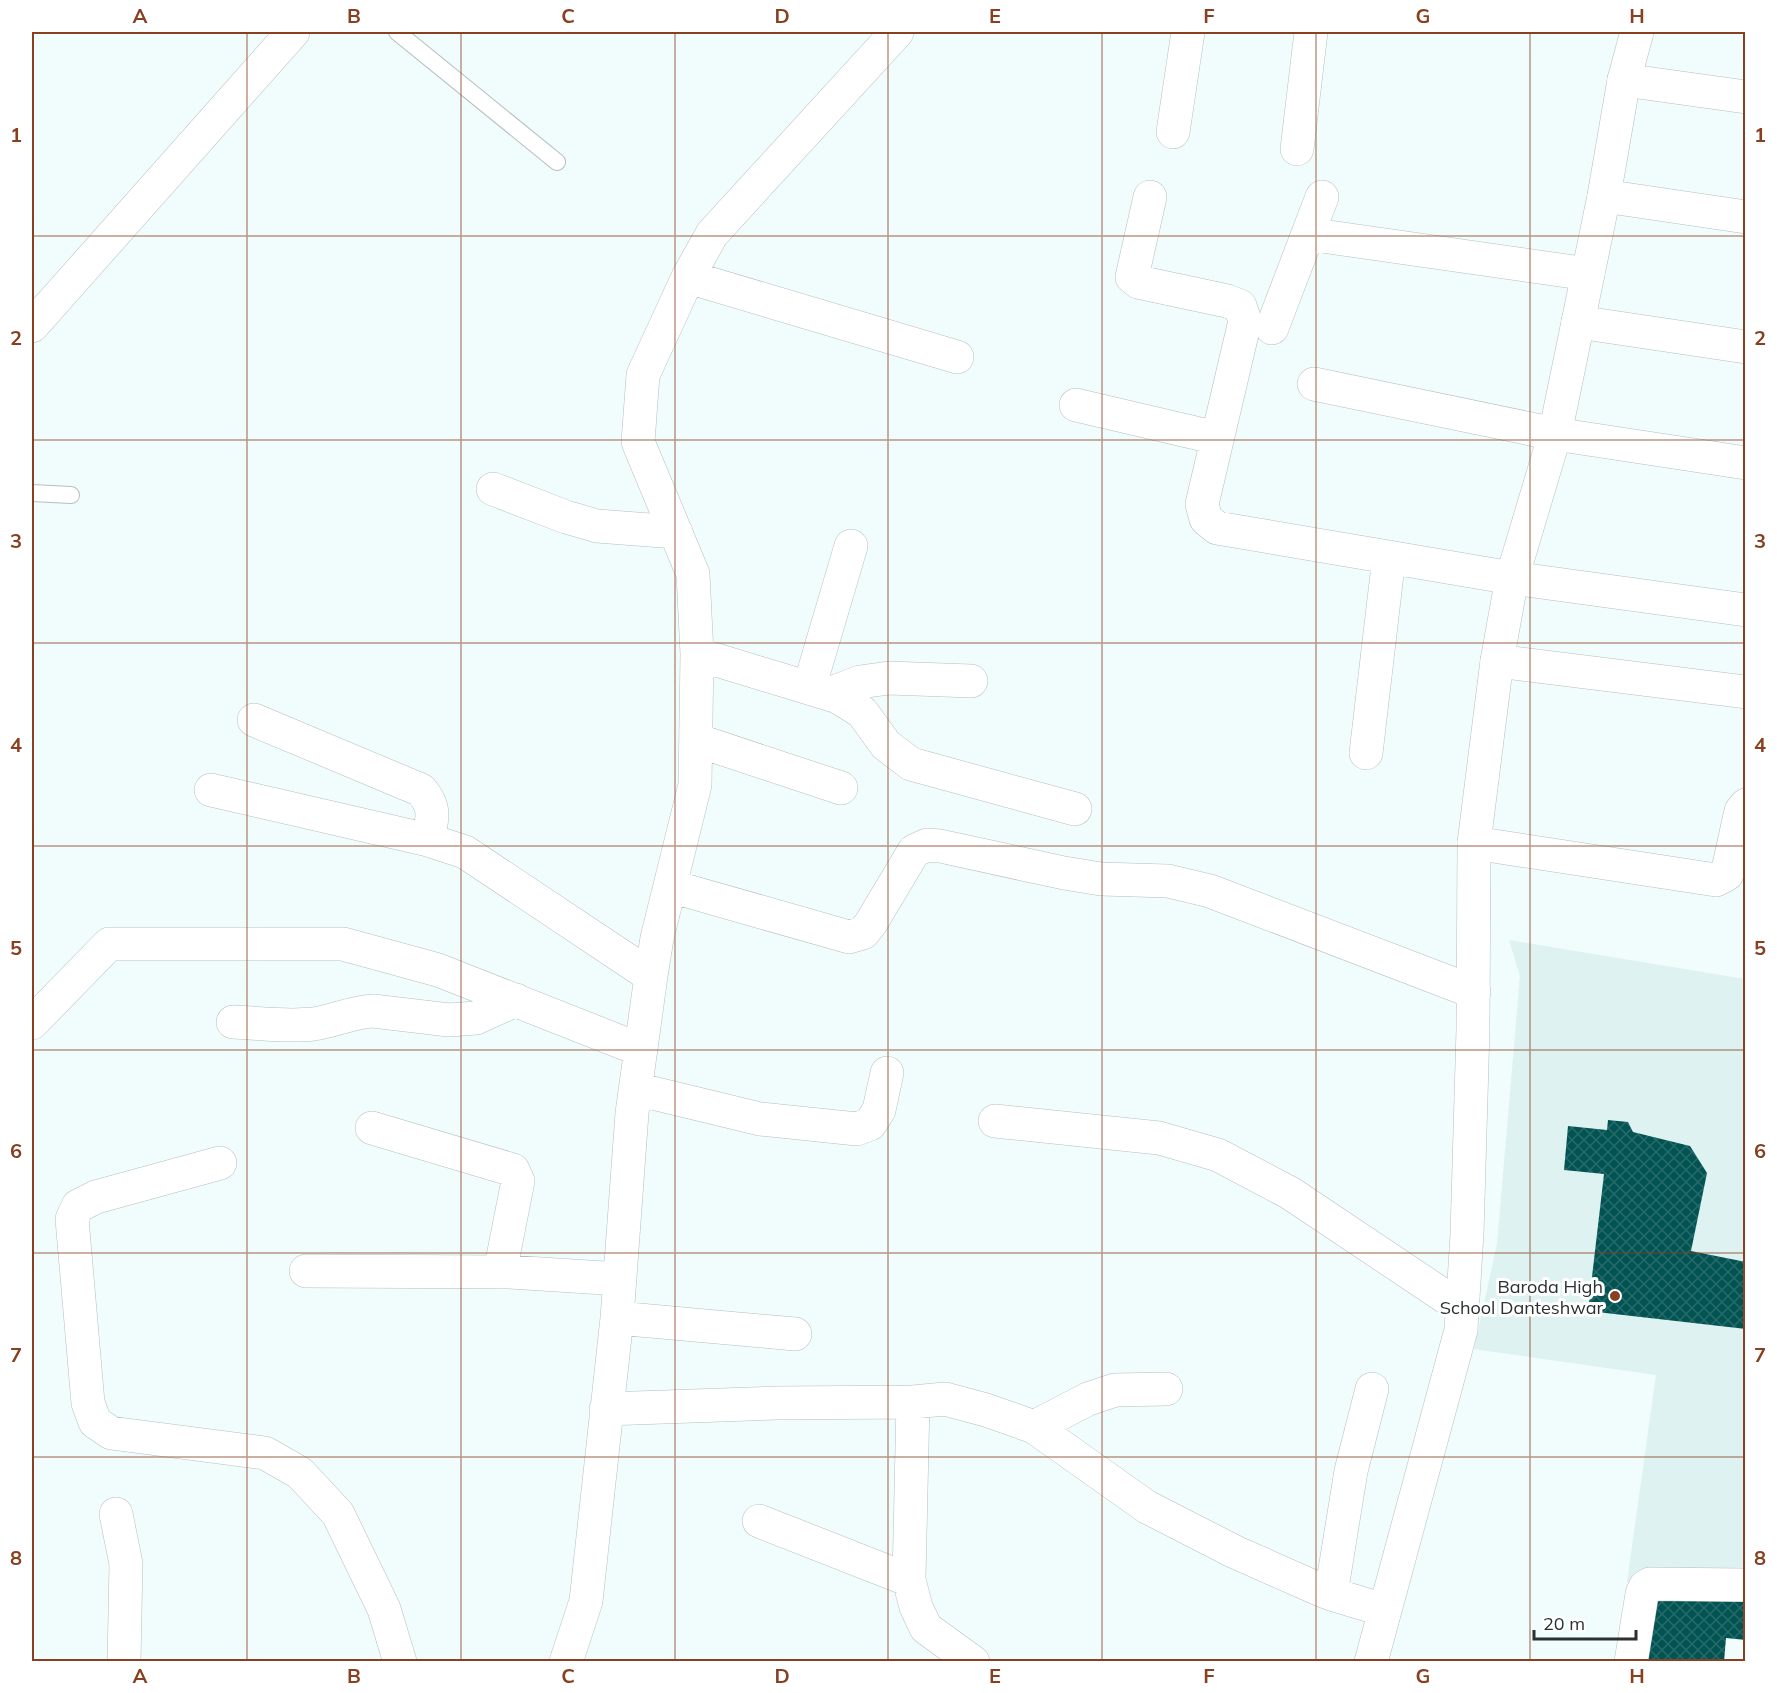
<svg xmlns="http://www.w3.org/2000/svg" width="1777" height="1693" viewBox="0 0 1777 1693" font-family="Mulish,sans-serif">
	<defs>
		<pattern id="building-cross-hatch" width="8" height="8" patternUnits="userSpaceOnUse" patternTransform="scale(1.5)"><rect width="8" height="8" fill="#025453"/><path d="M0 0l8 8M0 8l8-8" fill="none" stroke="#286a69"/></pattern>
	</defs>
	<rect width="100%" height="100%" fill="#f1fcfc"/>
	<!-- built -->
	<path fill="#ddf2f1" d="M1509,940l236,39v614l-118,-11 29,-207 -182,-26 23,-105 23,-268z"/>
	<!-- building -->
	<path fill="url(#building-cross-hatch)" d="M1608,1120l20,2 5,10 57,14 17,27 -16,78 55,11v67l-158,-18 16,-137 -40,-4 4,-44 39,4z
		M1649,1592l89,6 8,4v38l-20,-2 -2,24h-80z"/>
	<g fill="none" stroke-linecap="round" stroke-linejoin="round">
		<defs>
			<path id="lane" d="M397,32l160,130
				M32,493l39,2"/>
			<path id="street" d="M1624,80l122,17
				M1173,132l15,-100
				M1297,149l14,-117
				M1604,196l142,21
				M1150,197l-18,80 6,5 89,19 13,5 5,15 -43,183 4,15 11,9 295,50 234,32
				M1308,234l280,40
				M688,277l269,80
				M1578,322l168,25
				M32,326l261,-294
				M1272,328l50,-131
				M1314,384l241,50 191,29
				M1076,405l141,33
				M493,489l73,28 31,9 79,6
				M697,654l141,43 24,15 24,33 25,19 164,45
				M1497,661l249,31
				M809,688l42,-142
				M829,694l31,-12 29,-4 82,3
				M254,720l167,70c16,19 11,28 7,50
				M696,740l145,48
				M1366,753l23,-196
				M211,790l217,50 37,12 186,124
				M1474,843l242,37 11,-6 14,-63 5,-6
				M670,886l179,51 14,-4 8,-10 43,-72 13,-6 13,1 124,27 37,6 67,2 42,10 264,101
				M233,1022c27,1 54,5 80,2 21,-3 39,-12 60,-13l76,9 27,-2 40,-18
				M32,1023l77,-79h234l95,26 203,80
				M636,1089l124,30 97,10 13,-5 9,-14 8,-37
				M995,1121l164,17 59,17 72,38 172,115
				M372,1128l141,42 5,11 -18,91
				M220,1163l-124,34 -18,9 -6,13 16,184 7,19 16,11 154,20 35,20 38,41 46,95 16,53
				M306,1271l204,1 110,7
				M617,1318l178,16
				M913,1402l-4,178 7,27 10,21 47,34
				M606,1409l170,-6 137,-1 32,-3 41,11 48,17 113,80 88,45 79,35 17,7 53,16
				M1034,1427l54,-28 27,-9 51,-1
				M116,1514l10,50 -2,98
				M759,1521l150,59
				M1331,1594l20,-123 21,-82
				M566,1662l20,-61 31,-283 15,-205 19,-137 6,-38 38,-153 2,-131 -4,-80 -55,-132 5,-67 45,-98 24,-43 185,-202
				M1631,1662l11,-68 3,-7 5,-3 92,1"/>
			<path id="secondary" d="M1371,1662l90,-332 6,-96 6,-205 1,-186 23,-182 15,-83 43,-144 49,-238 20,-116 13,-48"/>
		</defs>
		<!-- lane casing -->
		<use href="#lane" stroke="#b5bfbf" stroke-width="18"/>
		<!-- street casing -->
		<use href="#street" stroke="#b5bfbf" stroke-width="34"/>
		<!-- secondary casing -->
		<use href="#secondary" stroke="#b5bfbf" stroke-width="34"/>
		<!-- lane -->
		<use href="#lane" stroke="#fff" stroke-width="16"/>
		<!-- street -->
		<use href="#street" stroke="#fff" stroke-width="33"/>
		<!-- secondary -->
		<use href="#secondary" stroke="#fff" stroke-width="33"/>
	</g>
	<!-- grid -->
	<path fill="none" stroke="#884020" stroke-width="1.5" stroke-opacity="0.55" d="M247,32v1630M461,32v1630M675,32v1630M888,32v1630M1102,32v1630M1316,32v1630M1530,32v1630M32,236h1714M32,440h1714M32,643h1714M32,846h1714M32,1050h1714M32,1253h1714M32,1457h1714"/>
	<!-- markers -->
	<circle fill="#884020" stroke="#fff" stroke-width="2" cx="1615" cy="1296" r="6"/>
	<g text-anchor="middle" dominant-baseline="central" stroke-width="6" stroke-linejoin="round" paint-order="stroke">
		<!-- poi labels -->
		<g font-size="18" fill="#2c3030" stroke="#fff" text-anchor="end">
			<text x="1603" y="1286">Baroda High<tspan x="1603" dy="21">School Danteshwar</tspan></text>
		</g>
	</g>
	<!-- border -->
	<rect width="1777" height="1693" fill="none" stroke="#ffffff" stroke-width="66"/>
	<!-- scale -->
	<path d="M1534 1630v9h102v-9" fill="none" stroke="#2c3030" stroke-width="3"/>
	<text x="1543" y="1630" font-size="18" fill="#2c3030" stroke="#ffffff" stroke-width="4.5" paint-order="stroke">20 m</text>
	<rect x="33" y="33" width="1711" height="1627" fill="none" stroke="#884020" stroke-width="2"/>
	<g font-size="20" text-anchor="middle" font-weight="bold" fill="#884020">
		<text x="140" y="23">A</text>
		<text x="354" y="23">B</text>
		<text x="568" y="23">C</text>
		<text x="782" y="23">D</text>
		<text x="995" y="23">E</text>
		<text x="1209" y="23">F</text>
		<text x="1423" y="23">G</text>
		<text x="1637" y="23">H</text>
		<text x="16" y="142">1</text>
		<text x="1760" y="142">1</text>
		<text x="16" y="345">2</text>
		<text x="1760" y="345">2</text>
		<text x="16" y="548">3</text>
		<text x="1760" y="548">3</text>
		<text x="16" y="752">4</text>
		<text x="1760" y="752">4</text>
		<text x="16" y="955">5</text>
		<text x="1760" y="955">5</text>
		<text x="16" y="1158">6</text>
		<text x="1760" y="1158">6</text>
		<text x="16" y="1362">7</text>
		<text x="1760" y="1362">7</text>
		<text x="16" y="1565">8</text>
		<text x="1760" y="1565">8</text>
		<text x="140" y="1683">A</text>
		<text x="354" y="1683">B</text>
		<text x="568" y="1683">C</text>
		<text x="782" y="1683">D</text>
		<text x="995" y="1683">E</text>
		<text x="1209" y="1683">F</text>
		<text x="1423" y="1683">G</text>
		<text x="1637" y="1683">H</text>
	</g>
</svg>
